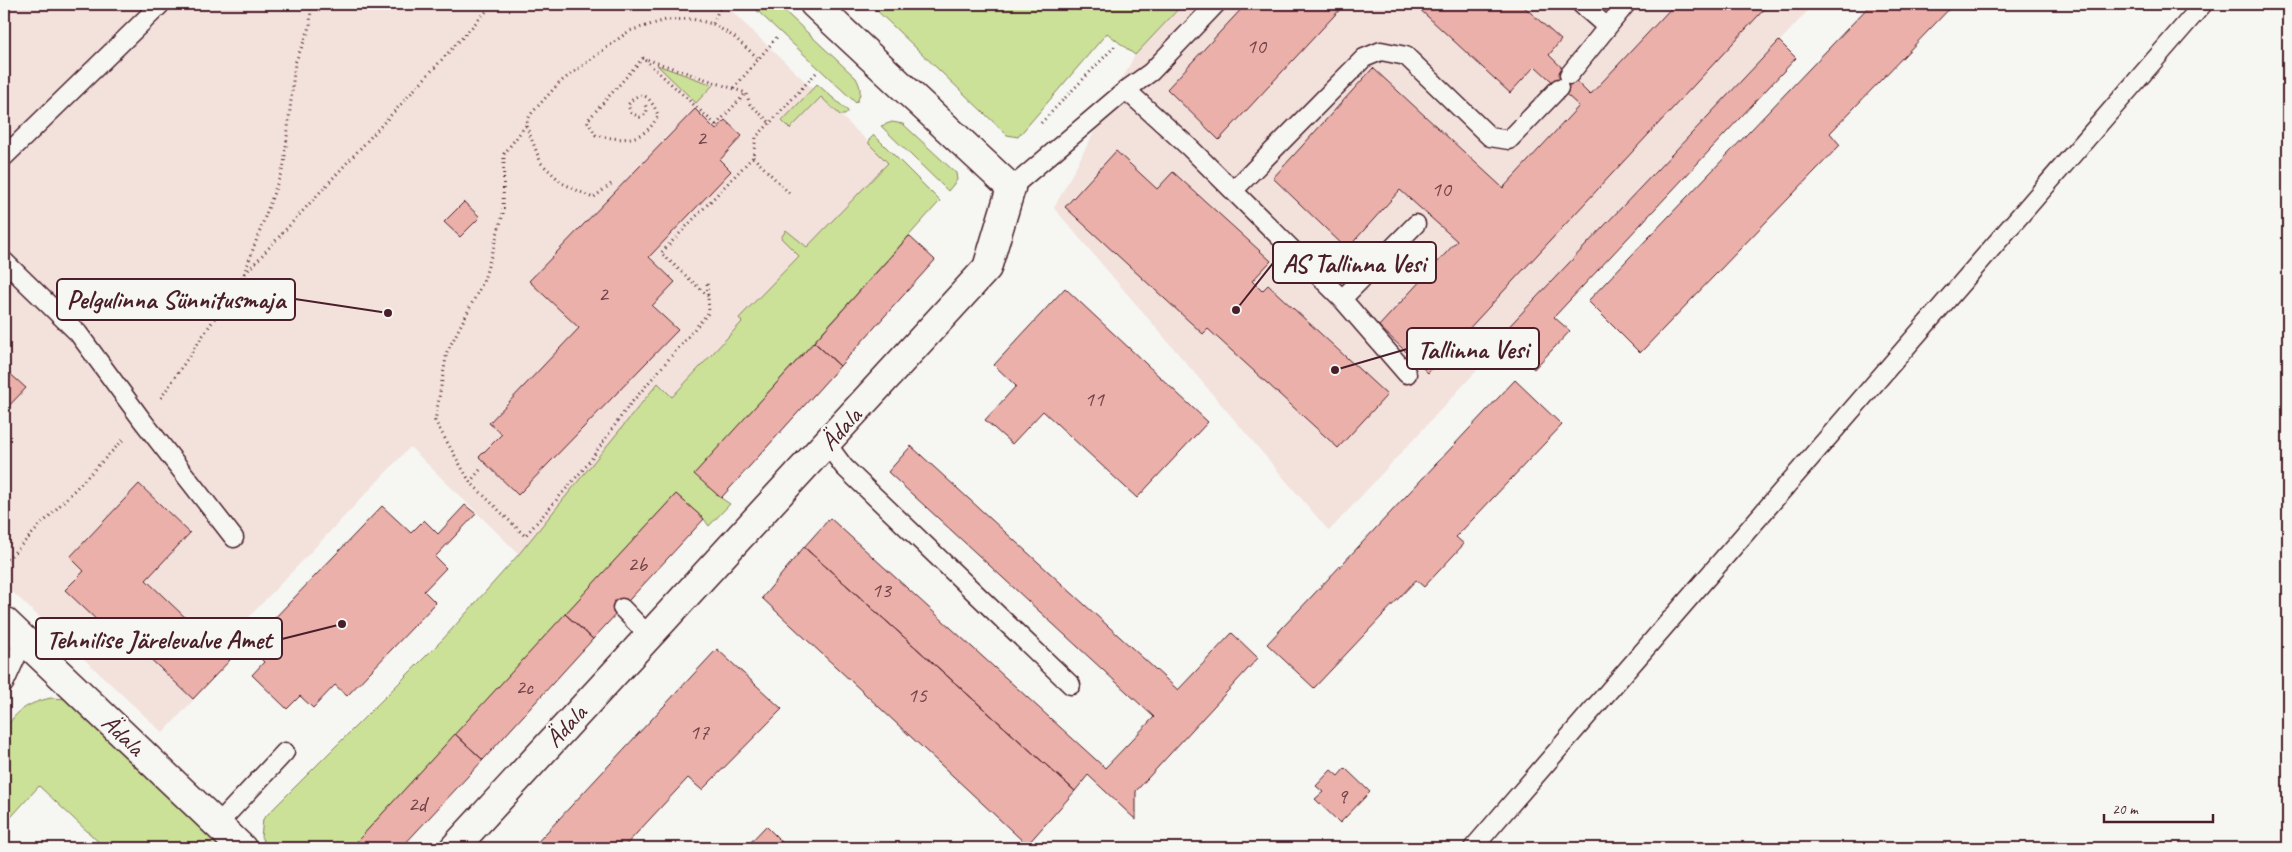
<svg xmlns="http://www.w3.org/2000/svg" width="2292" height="852" viewBox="0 0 2292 852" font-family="Caveat,sans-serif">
	<rect width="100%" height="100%" fill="#f6f6f2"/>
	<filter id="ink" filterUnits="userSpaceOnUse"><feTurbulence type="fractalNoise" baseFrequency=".02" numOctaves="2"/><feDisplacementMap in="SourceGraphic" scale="10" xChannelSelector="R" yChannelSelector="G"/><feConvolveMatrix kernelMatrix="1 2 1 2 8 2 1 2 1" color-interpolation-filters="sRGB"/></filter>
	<g filter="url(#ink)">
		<!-- built -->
		<path fill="#f3e1dc" d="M4,4h720l182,174 -380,383 -116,-114 -179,189 -1,24 -67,73 -159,-149z
			M1182,4h632l-485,527 -275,-323 81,-153z"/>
		<!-- green -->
		<path fill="#cae197" stroke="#8a8061" d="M750,4h27l79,74c5,9 6,16 0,25z
			M870,4h313l-48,51 -28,-22 -89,104 -11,-2z
			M657,65l56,20 -17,18z
			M817,84l31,27 -3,4h-5l-19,-18 -31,32 -8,-8z
			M892,122l11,2 53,49 1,7 -9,11 -67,-65z
			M874,135l66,66 -245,273 26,24 9,6 -21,22 -5,-7 -28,-25 -325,354h-83l-7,-11 2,-18 181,-181 75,-84 139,-171 14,14 70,-75 -3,-4 60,-62 -18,-18 5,-8 21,17 81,-84 -19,-19v-4z
			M51,698l16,1 156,149h-118l-66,-62 -35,39v-92c10,-22 24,-30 47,-35z"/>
		<!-- building -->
		<path fill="#ebb0a9" stroke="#4a1f2b" d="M1246,4h99l-126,136 -52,-51z
			M1414,4h107l40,36 -12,15 41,40 85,-91h94l-341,369 -49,-47 78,-85 -57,-51 -53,59 -74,-71 100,-110 130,120 76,-82 -44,-40 -25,27z
			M1871,4h83l-124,129 10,12 -200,208 -52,-52z
			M1779,41l17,17 -242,259 16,14 -36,38 -35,-32z
			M695,109l21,21 9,-10 17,16 -22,24 11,11 -82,86 26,25 -23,24 26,24 -160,165 -39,-38 23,-23 -13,-11 90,-95 -50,-47z
			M1116,151l41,38 16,-17 98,89 -19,20 10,10 6,-6 119,110 -49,53 -130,-119 -5,5 -138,-127z
			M464,202l16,15 -20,20 -16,-15z
			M909,236l26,24 -95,106 -26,-24z
			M1065,288l143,134 -71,76 -94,-87 -31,33 -27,-24 31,-34 -22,-21z
			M814,342l26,24 -119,132 -27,-24z
			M6,370l20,18 -22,23v-38z
			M1515,380l47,45 -106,112 8,7 -40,43 -8,-7 -102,108 -47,-44z
			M911,446l267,244 54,-57 26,25 -122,133v29l-48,-45 -13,16 -271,-244 26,-29 275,250 49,-51 -266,-245z
			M139,484l51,49 -44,47 84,80 -37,39 -86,-81 -6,6 -36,-34 19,-19 -14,-14z
			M676,494l28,25 -111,120 -28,-25z
			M465,505l11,9 -41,43 11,11 -22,23 12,12 -89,93 -12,-11 -22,23 -13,-12 -13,13 -35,-34 12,-13 -16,-16 134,-140 29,27 13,-13 14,14z
			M804,547l271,244 -48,54 -265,-247z
			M565,614l28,25 -110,121 -28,-26z
			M717,649l65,60 -80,81 -14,-12 -65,70h-91z
			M455,734l28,26 -82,88h-50z
			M1345,768l25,24 -30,31 -25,-24 8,-7 -7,-6 15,-16 7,6z
			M766,826l20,20 -2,2 -38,-1z
			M937,843l6,5h-11z"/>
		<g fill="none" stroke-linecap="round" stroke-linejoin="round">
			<defs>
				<path id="service" d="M1581,4l25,22
					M1569,75l57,-71
					M1126,90l64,58 152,151 74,-75
					M4,157l156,-152
					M1011,188l115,-98 25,-18 65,-68
					M1233,191l131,-133 17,-7 25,5 84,81 19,3 50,-52
					M4,261l74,72 64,87 92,118
					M1342,299l65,75
					M827,444l17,23 227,218
					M622,608l27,28
					M4,684l20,-44
					M217,825l68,-73
					M1473,848l730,-844"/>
				<path id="minor" d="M4,621l238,227
					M454,848l533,-580 24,-80 -197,-184"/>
			</defs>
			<!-- service casing -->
			<use href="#service" stroke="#4a1f2b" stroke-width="21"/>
			<!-- minor casing -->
			<use href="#minor" stroke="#4a1f2b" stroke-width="31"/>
			<!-- path -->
			<path stroke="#4a1f2b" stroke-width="3" stroke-dasharray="1 4" stroke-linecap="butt" d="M713,24l21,13 25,22
				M643,58l-56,63 9,14c26,6 49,8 62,-20 -6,-15 -16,-30 -30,-10l3,8 9,4 6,-3 1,-4 -2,-6
				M643,58l103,35 4,11 20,19 46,-50
				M645,60l71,65 -2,2
				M734,88l43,-51
				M1041,123l74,-77
				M716,125l30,-32
				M753,157l38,38
				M611,184l-18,14 -31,-15 -21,-20 -15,-38 4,-10 29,-32 70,-52 37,-11 26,-1 21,5 8,-20
				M244,274l40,-109 11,-102 15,-36 1,-23
				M708,296l-47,-43 92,-96 3,-20 14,-14
				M161,398l82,-122 250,-272
				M480,470l-10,12 55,54 62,-71 40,-57 82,-96 -2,-30
				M470,482l-35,-61 12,-69 37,-72 19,-66 1,-60 22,-29
				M4,563l119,-123"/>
			<!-- service -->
			<use href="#service" stroke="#f6f6f2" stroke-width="18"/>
			<!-- minor -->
			<use href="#minor" stroke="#f6f6f2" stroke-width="28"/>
		</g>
	</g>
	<g text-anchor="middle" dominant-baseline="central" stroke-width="5" stroke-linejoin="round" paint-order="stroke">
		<!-- number labels -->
		<g font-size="22" fill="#72434a">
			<text x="1256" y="46">10</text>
			<text x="701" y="138">2</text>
			<text x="1441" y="189">10</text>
			<text x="603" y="294">2</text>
			<text x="1094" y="399">11</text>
			<text x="637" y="564">2b</text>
			<text x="881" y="590">13</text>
			<text x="524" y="687">2c</text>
			<text x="917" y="695">15</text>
			<text x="699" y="732">17</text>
			<text x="1342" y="796">9</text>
			<text x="417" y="804">2d</text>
		</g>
		<!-- street labels -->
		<g font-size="25" fill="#4a1f2b" stroke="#f6f6f2">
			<text transform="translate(841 429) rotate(-48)">Ädala</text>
			<text transform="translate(566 726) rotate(-47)">Ädala</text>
			<text transform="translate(123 735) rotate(44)">Ädala</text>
		</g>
	</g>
	<!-- callouts -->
	<path fill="none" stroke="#4a1f2b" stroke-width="2" d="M1236 310L1273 263M388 313L295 299M1335 370L1407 349M342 624L282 639"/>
	<g fill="#4a1f2b" stroke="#f6f6f2" stroke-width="2">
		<circle cx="1236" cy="310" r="5"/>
		<circle cx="388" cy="313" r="5"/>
		<circle cx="1335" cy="370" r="5"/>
		<circle cx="342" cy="624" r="5"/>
	</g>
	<g fill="#f6f6f2" stroke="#4a1f2b" stroke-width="2">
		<rect x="1273" y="242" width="163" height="41" rx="5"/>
		<rect x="57" y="279" width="238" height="41" rx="5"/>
		<rect x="1407" y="328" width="132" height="41" rx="5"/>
		<rect x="36" y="618" width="246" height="41" rx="5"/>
	</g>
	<g font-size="26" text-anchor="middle" font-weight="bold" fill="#4a1f2b">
		<text x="1354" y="272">AS Tallinna Vesi</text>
		<text x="176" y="308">Pelgulinna Sünnitusmaja</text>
		<text x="1473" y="358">Tallinna Vesi</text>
		<text x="159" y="648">Tehnilise Järelevalve Amet</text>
	</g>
	<!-- margin -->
	<rect width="2292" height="852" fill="none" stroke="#f6f6f2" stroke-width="20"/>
	<rect x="10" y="10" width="2272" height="832" fill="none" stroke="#4a1f2b" stroke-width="2" filter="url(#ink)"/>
	<!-- scale -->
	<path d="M2104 814v8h109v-8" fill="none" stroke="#4a1f2b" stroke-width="2.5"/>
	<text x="2112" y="814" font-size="15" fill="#4a1f2b" stroke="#f6f6f2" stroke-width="4" paint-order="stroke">20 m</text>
</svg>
